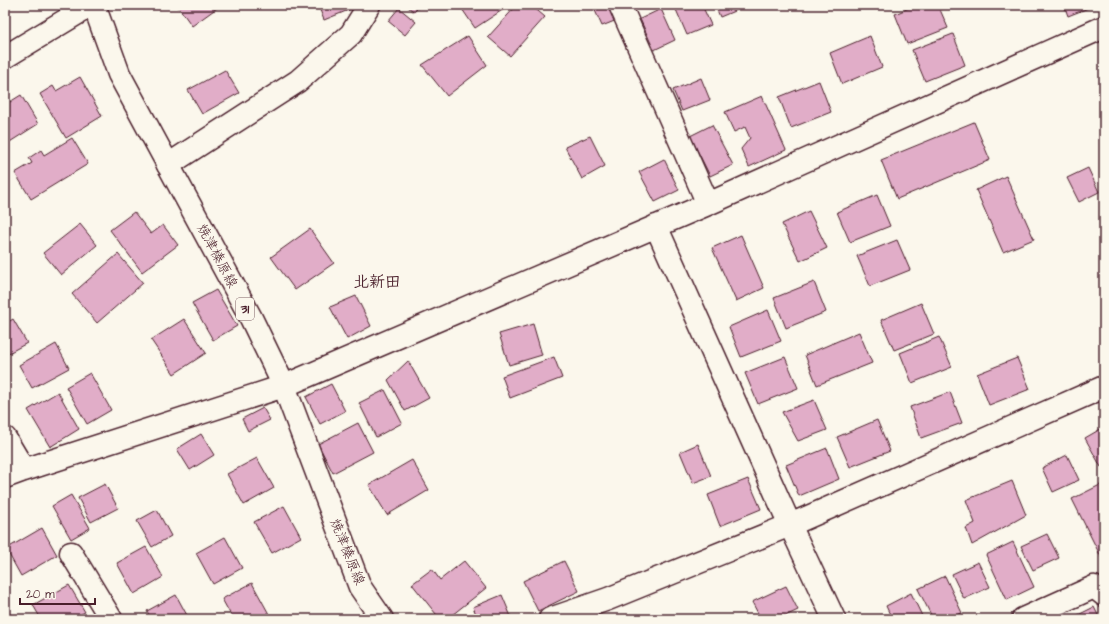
<svg xmlns="http://www.w3.org/2000/svg" width="1109" height="624" viewBox="0 0 1109 624" font-family="'Architects Daughter','Klee One',sans-serif">
	<rect width="100%" height="100%" fill="#fbf7ec"/>
	<filter id="ink" filterUnits="userSpaceOnUse"><feTurbulence type="fractalNoise" baseFrequency=".025" numOctaves="2"/><feDisplacementMap in="SourceGraphic" scale="8" xChannelSelector="R" yChannelSelector="G"/><feConvolveMatrix kernelMatrix="1 2 1 2 8 2 1 2 1" color-interpolation-filters="sRGB"/></filter>
	<g filter="url(#ink)">
		<!-- building -->
		<path fill="#e1adc8" stroke="#4a1f2b" d="M177,5h44l-29,21z
			M318,5h43l-37,15z
			M406,5h15l-7,7z
			M461,5h49l-35,23 -15,-22z
			M517,5h14l14,12 -35,39 -22,-19z
			M595,5h16l6,15 -15,6 -9,-20z
			M674,5h28l9,20 -24,10z
			M715,5h28l1,2 -24,10z
			M916,5h22l10,23 -41,16 -12,-30z
			M1064,5h32l-28,11z
			M399,8l17,14 -11,13 -17,-14z
			M661,9l14,31 -21,10 -14,-31z
			M953,34l12,31 -40,16 -13,-31z
			M468,36l19,29 -40,31 -25,-31z
			M870,36l12,31 -40,17 -12,-31z
			M225,70l14,23 -37,21 -14,-24z
			M80,77l22,39 -36,22 -26,-44 13,-8 3,5z
			M701,78l9,22 -28,11 -9,-21z
			M819,81l12,31 -40,16 -12,-31z
			M21,95l17,29 -33,21v-40z
			M762,96l24,54 -37,17 -8,-18 9,-11 -5,-11 -11,5 -9,-20z
			M974,122l16,38 -93,39 -16,-39z
			M712,125l21,40 -23,11 -20,-40z
			M590,136l15,30 -23,13 -17,-32z
			M72,138l16,26 -57,35 -16,-26 17,-10 -3,-5 12,-8 3,5z
			M664,159l15,31 -24,12 -16,-30z
			M1088,168l11,24 -20,10 -12,-24z
			M1006,176l28,63 -31,13 -27,-62z
			M877,195l13,31 -40,16 -13,-30z
			M809,211l18,37 -27,13 -18,-37z
			M134,212l17,22 12,-9 15,20 -36,27 -32,-42z
			M80,224l17,21 -36,30 -18,-22z
			M310,229l24,34 -39,27 -24,-33z
			M741,235l23,53 -28,13 -24,-53z
			M897,240l13,30 -40,16 -13,-30z
			M118,254l25,29 -46,40 -25,-29z
			M814,282l12,30 -40,16 -12,-30z
			M216,290l21,36 -24,14 -21,-37z
			M356,296l15,30 -24,13 -17,-32z
			M921,303l13,31 -40,16 -13,-30z
			M768,310l13,31 -40,16 -12,-30z
			M13,319l14,24 -22,12v-31z
			M184,319l22,34 -32,21 -23,-34z
			M533,324l9,31 -33,10 -10,-31z
			M859,332l13,31 -55,22 -12,-30z
			M939,337l13,30 -40,16 -12,-30z
			M56,344l13,24 -37,20 -13,-23z
			M554,357l8,21 -52,20 -8,-22z
			M785,357l13,31 -40,16 -13,-31z
			M1017,358l13,31 -41,16 -12,-31z
			M408,361l21,37 -24,13 -17,-31z
			M90,373l21,37 -24,14 -21,-37z
			M331,384l14,27 -25,13 -14,-27z
			M385,390l17,33 -26,14 -17,-34z
			M58,392l21,37 -29,18 -22,-37z
			M950,392l12,31 -41,15 -11,-31z
			M814,400l13,30 -29,11 -16,-29z
			M263,408l7,12 -22,11 -6,-12z
			M877,420l13,31 -40,16 -13,-30z
			M358,423l15,29 -40,21 -15,-29z
			M1104,427v38l-3,2 -16,-29z
			M201,434l13,21 -24,15 -13,-21z
			M698,444l13,32 -18,7 -13,-31z
			M827,448l12,31 -40,17 -13,-31z
			M1067,455l12,25 -26,12 -11,-24z
			M257,458l17,30 -30,17 -17,-31z
			M412,460l17,30 -42,25 -18,-30z
			M748,479l13,30 -41,17 -12,-31z
			M1012,481l14,34 -54,30 -6,-17 9,-5 -9,-23z
			M1104,483v80l-32,-64z
			M105,484l13,24 -27,14 -13,-24z
			M71,495l19,33 -19,11 -19,-33z
			M284,506l17,31 -29,16 -18,-31z
			M157,510l14,26 -19,11 -15,-26z
			M42,528l15,27 -36,21 -15,-27z
			M1047,534l12,24 -26,12 -12,-24z
			M225,537l17,31 -29,16 -17,-31z
			M1013,542l21,45 -27,13 -21,-45z
			M146,547l17,30 -29,17 -17,-31z
			M464,561l22,27 -39,31h-7l-28,-35 20,-15 8,11z
			M564,561l15,30 -41,20 -15,-30z
			M978,562l12,25 -26,12 -12,-25z
			M945,576l17,37 -14,6h-15l-15,-30z
			M252,583l17,31 -9,5h-27l-11,-20z
			M69,585l16,27 -13,7h-31l-8,-14z
			M786,586l12,24 -19,9h-18l-9,-17z
			M911,593l12,25 -3,1h-28l-6,-13z
			M176,595l13,24h-38l-4,-8z
			M502,595l10,24h-34l-5,-12z
			M1094,607l6,12h-30z"/>
		<g fill="none" stroke-linecap="round" stroke-linejoin="round">
			<defs>
				<path id="minor" d="M620,5l88,199
					M5,57l86,-52
					M168,165l130,-84 53,-47 18,-29
					M656,226l134,299 44,94
					M5,438l19,32
					M5,477l19,-7 260,-84 424,-182 396,-177
					M71,553l40,66
					M550,619l58,-20 182,-74 314,-138
					M1023,619l71,-32 10,8"/>
				<path id="primary" d="M94,5l25,69 132,244 33,68 76,201 22,32"/>
			</defs>
			<!-- minor casing -->
			<use href="#minor" stroke="#4a1f2b" stroke-width="25"/>
			<!-- primary casing -->
			<use href="#primary" stroke="#4a1f2b" stroke-width="25"/>
			<!-- minor -->
			<use href="#minor" stroke="#fbf7ec" stroke-width="22"/>
			<!-- primary -->
			<use href="#primary" stroke="#fbf7ec" stroke-width="22"/>
		</g>
	</g>
	<g text-anchor="middle" dominant-baseline="central" stroke-width="3.5" stroke-linejoin="round" paint-order="stroke">
		<!-- shield labels -->
		<rect fill="#fbf7ec" stroke="#7f6065" stroke-width="1" x="236" y="298" width="18" height="22" rx="3"/>
		<g font-size="13" font-weight="bold" fill="#4a1f2b">
			<text x="245" y="309">31</text>
		</g>
		<!-- street labels -->
		<g font-size="14" fill="#4a1f2b" stroke="#fbf7ec">
			<text transform="translate(217 256) rotate(62)">焼津榛原線</text>
			<text transform="translate(347 552) rotate(68)">焼津榛原線</text>
		</g>
		<!-- quarter labels -->
		<g font-size="16" font-weight="bold" fill="#4a1f2b" stroke="#fbf7ec">
			<text x="377" y="282">北新田</text>
		</g>
	</g>
	<!-- margin -->
	<rect width="1109" height="624" fill="none" stroke="#fbf7ec" stroke-width="20"/>
	<rect x="10" y="10" width="1089" height="604" fill="none" stroke="#4a1f2b" stroke-width="1.5" filter="url(#ink)"/>
	<!-- scale -->
	<path d="M20 598v6h75v-6" fill="none" stroke="#4a1f2b" stroke-width="2"/>
	<text x="26" y="598" font-size="12" fill="#4a1f2b" stroke="#fbf7ec" stroke-width="3" paint-order="stroke">20 m</text>
</svg>
